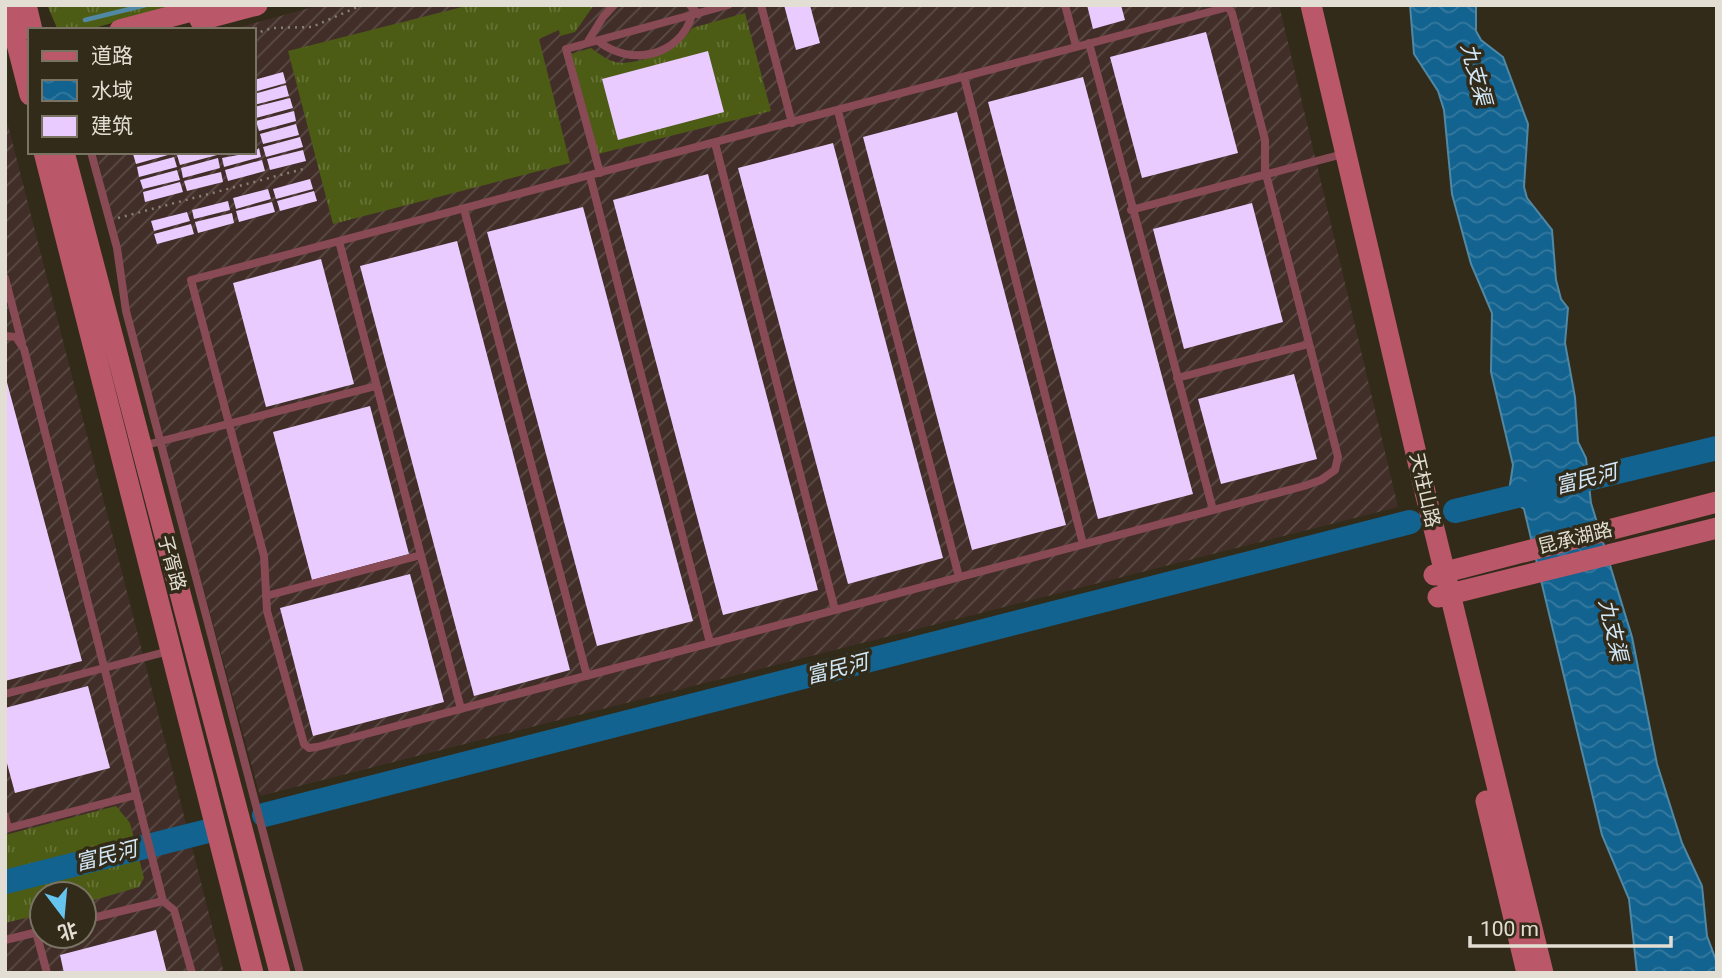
<svg xmlns="http://www.w3.org/2000/svg" width="1722" height="978" viewBox="0 0 1722 978" font-family="Roboto,'Noto Sans SC',sans-serif">
	<defs>
		<pattern id="industrial-furrows" width="10" height="10" patternUnits="userSpaceOnUse" patternTransform="scale(1.75)"><rect width="10" height="10" fill="#412e28"/><path d="M-1 1l2-2M0 10L10 0M9 11l2-2" fill="none" stroke="#5c4c46"/></pattern>
		<pattern id="grass-tufts" width="24" height="20" patternUnits="userSpaceOnUse" patternTransform="scale(1.75)"><rect width="24" height="20" fill="#4c5c15"/><path d="M3 7l-1-3M5 7V3M7 7l1-3M15 17l-1-3M17 17v-4M19 17l1-3" fill="none" stroke="#667336"/></pattern>
		<pattern id="water-waves" width="16" height="10" patternUnits="userSpaceOnUse" patternTransform="scale(1.75)"><rect width="16" height="10" fill="#136390"/><path d="M0 5q4-4 8 0t8 0" fill="none" stroke="#35799f"/></pattern>
	</defs>
	<rect width="100%" height="100%" fill="#322b19"/>
	<!-- industrial -->
	<path fill="url(#industrial-furrows)" fill-rule="evenodd" d="M320,5h959l119,502 -1138,289 -129,-473 -14,-83 -21,-88h158v-122h-25z
		M5,122l3,3 216,848h-219zM42,894h42v42h-42z"/>
	<!-- grass -->
	<path fill="url(#grass-tufts)" d="M47,5h130l-90,25 -30,-2z
		M470,5h124l-19,27 -15,4 -1,-6 -20,9 31,124 -237,61 -45,-173z
		M745,13l26,98 -173,43 -27,-100 20,-6c8,6 19,14 29,15 25,0 59,-14 72,-35z
		M116,806l14,17 14,55 -5,9 -55,16v-9h-42v20l-37,9v-88z"/>
	<!-- water -->
	<path fill="url(#water-waves)" stroke="#5188a4" stroke-width="2" d="M1410,5h66v26l5,9 22,17 25,67 -4,63 3,11 25,32 4,50 5,19 7,9 -3,35 10,54 3,45 8,16 5,45 41,134 25,127 25,79 20,43 5,50 10,27v10h-80l-8,-74 -27,-64 -78,-326 -16,-11 5,-33 -22,-93 1,-59 -21,-49 -19,-70 -8,-84 -6,-19 -24,-37z"/>
	<g fill="none" stroke-linecap="round" stroke-linejoin="round">
		<!-- stream -->
		<path stroke="#5188a4" stroke-width="4.5" d="M85,20l61,-15"/>
		<!-- river -->
		<path stroke="#136390" stroke-width="24" d="M1455,511l262,-63
			M264,815l1146,-293
			M5,882l203,-51"/>
	</g>
	<!-- building -->
	<path fill="#eacbff" d="M784,5h26l10,38 -24,7z
		M1087,5h34l4,15 -32,9z
		M1206,32l32,121 -96,25 -32,-121z
		M708,51l16,61 -106,28 -16,-61z
		M283,72l3,11 -32,9v-12z
		M1083,77l110,417 -95,25 -110,-417z
		M286,85l3,11 -35,9v-11z
		M290,98l3,10 -37,10 -2,-11z
		M294,111l2,10 -37,10 -3,-10z
		M957,112l109,413 -94,25 -109,-413z
		M296,124l3,11 -36,9 -3,-10z
		M300,137l3,10 -37,10 -3,-10z
		M833,143l110,415 -95,26 -110,-416z
		M259,148l2,9 -37,10 -2,-9 32,-6z
		M303,150l3,11 -36,9 -3,-11z
		M140,152h35v1l-39,11 -3,-10z
		M189,152h28v3l-37,10 -3,-10z
		M174,157l3,10 -38,10 -2,-10z
		M218,158l2,10 -37,10 -2,-10z
		M262,160l3,11 -37,10 -3,-11z
		M177,170l3,10 -37,9 -3,-9z
		M221,172l2,10 -36,9 -3,-10z
		M708,174l110,416 -95,25 -110,-415z
		M310,179l3,10 -37,10 -3,-10z
		M180,182l3,10 -38,10 -2,-10z
		M268,189l3,10 -35,10 -3,-11z
		M314,191l3,10 -37,10 -3,-10z
		M228,201l2,9 -36,9 -2,-9z
		M272,202l3,10 -36,10 -3,-11z
		M1252,203l31,119 -99,27 -31,-120z
		M583,207l110,414 -96,25 -110,-414z
		M187,212l3,9 -36,10 -3,-10z
		M232,213l2,10 -36,10 -3,-11z
		M191,224l3,10 -37,10 -3,-10z
		M457,241l113,429 -96,26 -114,-430z
		M321,259l33,125 -88,23 -33,-124z
		M1294,374l23,85 -96,25 -23,-85z
		M5,375l77,286 -77,20z
		M370,406l39,148 -97,26 -39,-148z
		M410,574l34,128 -131,34 -33,-128z
		M88,686l22,82 -95,25 -10,-37v-48z
		M156,930l11,43h-103l-4,-18z"/>
	<g fill="none" stroke-linecap="round" stroke-linejoin="round">
		<!-- path -->
		<path stroke="#878173" stroke-width="2.5" stroke-dasharray="2 5" stroke-linecap="butt" d="M254,34l18,-6 40,-1 50,-22
			M5,115l5,2
			M118,218l189,-50"/>
		<!-- lane -->
		<path stroke="#884a54" stroke-width="8" d="M690,5l8,9
			M761,5l31,118
			M1065,5l11,41
			M1228,7l4,6 33,127v30l73,287 -3,13 -14,10 -17,6 -987,261 -8,1 -5,-4 -37,-133 -3,-55 -73,-276z
			M598,41c32,26 82,16 94,-26
			M587,43l16,-26 11,-12
			M1089,43l124,467
			M964,77l119,467
			M838,111l121,466
			M715,143l120,467
			M91,152l26,96 9,63 174,662
			M600,173l-34,-124 162,-44
			M590,176l120,467
			M464,209l123,467
			M1131,210l212,-56
			M339,241l122,468
			M5,278l17,65
			M5,336l11,1 8,12 139,552
			M1177,378l132,-34
			M142,446l234,-60
			M266,596l155,-41
			M5,694l164,-43
			M5,816l3,12
			M5,829l131,-34
			M84,920l79,-19 11,9 18,63
			M36,932l11,41
			M5,940l37,-9"/>
		<!-- secondary -->
		<path stroke="#ba5869" stroke-width="21" d="M7,5l23,90
			M26,5l6,25
			M1311,5l115,491 117,477
			M200,20l57,-15
			M120,30l94,-25
			M44,152l209,821
			M64,152l216,821
			M1434,575l283,-73
			M1438,597l279,-69
			M1486,801l41,172"/>
	</g>
	<g text-anchor="middle" dominant-baseline="central" stroke-width="7" stroke-linejoin="round" paint-order="stroke">
		<!-- street labels -->
		<g font-size="19" fill="#e3ded3" stroke="#322b19">
			<text transform="translate(1425 490) rotate(77)">天柱山路</text>
			<text transform="translate(1575 538) rotate(-14)">昆承湖路</text>
			<text transform="translate(172 563) rotate(75)">子胥路</text>
		</g>
		<!-- water labels -->
		<g font-size="21" font-style="italic" fill="#d1e6f6" stroke="#322b19">
			<text transform="translate(1476 74) rotate(75)">九支渠</text>
			<text transform="translate(1586 479) rotate(-14)">富民河</text>
			<text transform="translate(1613 630) rotate(77)">九支渠</text>
			<text transform="translate(837 669) rotate(-14)">富民河</text>
			<text transform="translate(106 856) rotate(-14)">富民河</text>
		</g>
	</g>
	<!-- border -->
	<rect width="1722" height="978" fill="none" stroke="#e3ded3" stroke-width="14"/>
	<!-- legend -->
	<rect x="28" y="28" width="228" height="126" fill="#322b19" stroke="#797363" stroke-width="2"/>
	<rect x="42" y="51" width="35" height="10" fill="#ba5869" stroke="#797363" stroke-width="2"/>
	<text x="91" y="63" font-size="21" fill="#e3ded3">道路</text>
	<rect x="42" y="80" width="35" height="21" fill="url(#water-waves)" stroke="#797363" stroke-width="2"/>
	<text x="91" y="98" font-size="21" fill="#e3ded3">水域</text>
	<rect x="42" y="116" width="35" height="21" fill="#eacbff" stroke="#797363" stroke-width="2"/>
	<text x="91" y="133" font-size="21" fill="#e3ded3">建筑</text>
	<!-- north arrow -->
	<g transform="translate(63 915) rotate(164)"><circle r="33" fill="#322b19" stroke="#797363" stroke-width="2"/>
	<path d="M0-5L12 26L0 18L-12 26Z" fill="#65c5ef"/>
	<text y="-10" font-size="19" font-weight="bold" text-anchor="middle" fill="#e3ded3">北</text>
	</g>
	<!-- scale -->
	<path d="M1470 936v10h201v-10" fill="none" stroke="#e3ded3" stroke-width="3.5"/>
	<text x="1480" y="936" font-size="21" fill="#e3ded3" stroke="#322b19" stroke-width="5" paint-order="stroke">100 m</text>
</svg>
